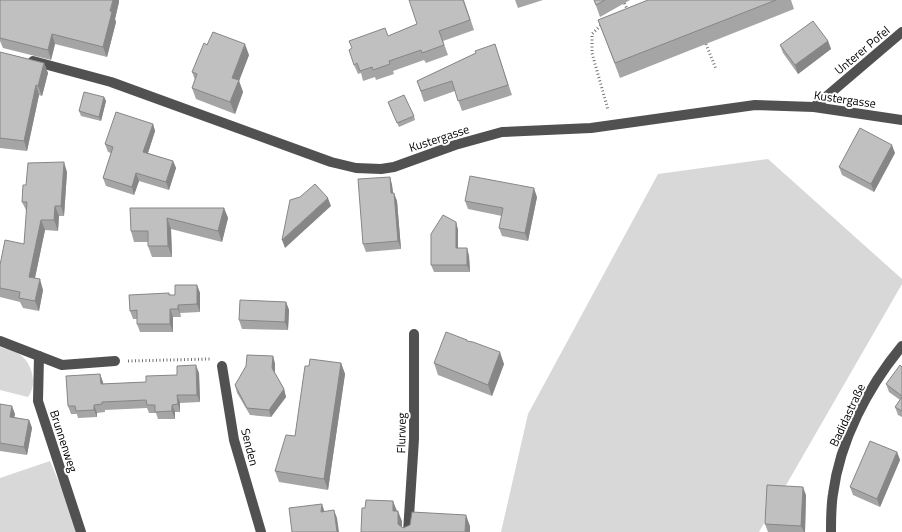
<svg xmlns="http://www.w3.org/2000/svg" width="902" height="532" viewBox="0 0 902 532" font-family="'Titillium Web',sans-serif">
	<rect width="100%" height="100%" fill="#fff"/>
	<!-- green -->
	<path fill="#d8d8d8" d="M768,159l134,120v5l-143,248h-258l27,-118 130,-240z
		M0,347c6,2 14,4 19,7 13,8 19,30 9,43l-28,-7z
		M50,461l30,71h-80v-54z"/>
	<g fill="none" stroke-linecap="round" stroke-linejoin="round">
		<!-- path -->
		<path stroke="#737373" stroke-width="3" stroke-dasharray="1 2.5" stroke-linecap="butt" d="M623,0l5,11
			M603,23l-11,11v19l16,57
			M706,44l10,25
			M128,361l82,-2"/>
		<!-- lane -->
		<path stroke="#515151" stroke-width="10" d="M39,356l-1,45 43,131
			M408,532l6,-93v-105"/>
		<!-- street -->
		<path stroke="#515151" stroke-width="10" d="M33,61l78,21 220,80 25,6 25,1 13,-2 61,-22 47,-13 89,-4 164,-23 59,2 88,13
			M814,107l88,-75
			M0,341l62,24 53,-4
			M222,366l12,74 27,92
			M831,532c0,-13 0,-26 2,-38 7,-54 35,-107 69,-148"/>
	</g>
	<!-- wall -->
	<path fill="#a5a5a5" d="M0,0l119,2 -4,17 1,3 -9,35 -52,-13 -4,16 -48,-12 -3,-7z
		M464,0l10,30 -31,11 5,14 -22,8 -2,-3 -31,11 1,3 -18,6 -1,-3 -12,4 -2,-8 -3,1 -4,-9 34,-29 29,-12z
		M515,0h28l-25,8z
		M594,0h36l-30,17z
		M648,0h143l3,9 -174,69 -22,-58z
		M828,41l3,8 -33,25 -15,-21 -3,-8z
		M495,44l17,51 -50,16 -7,-20 -31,11 -7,-21z
		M207,45l42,10 -10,26 4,11 -8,22 -39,-15 -4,-11 3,-8 -3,-8z
		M0,52l44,11 4,10 -6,23 -3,-1 -12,56 -27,-3z
		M104,97l2,4 -5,20 -20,-5 -2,-5z
		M388,102l26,14 1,4 -16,7z
		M153,124l2,7 -7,22 25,8 3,7 -7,22 -30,-9 -5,14 -28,-9 -3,-8 8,-25 -3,-1 -3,-8z
		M895,153l-21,39 -32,-17 -3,-8z
		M67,172l-3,44h-5l-1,15 -13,-1 -10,48 8,12 -4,21 -16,-3 -3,-6 -20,-5v-32l24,-21 3,-32 -5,-10 4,-17z
		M390,177l2,8 1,8 4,8 4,48 -35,3 -3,-8z
		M537,197l-9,44 -26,-5 -3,-8 3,-12 -34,-7 -3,-8z
		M130,208h94l4,10 -6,24 -51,-13 1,28h-20l-4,-11v-4h-14l-3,-11z
		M456,222l2,8v18h9l2,8 1,16h-36l-3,-7z
		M197,285l3,8v19l-20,1 1,4h-8v15h-33l-3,-8v-5h-4l-3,-8 39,-18 1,2h5z
		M286,302l3,8 -1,20 -46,-1 -3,-9z
		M468,341l36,23 -12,32 -54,-21 -4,-12z
		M273,356l2,8v9l9,16 2,8 -15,20 -21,-2 -13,-22 -2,-8z
		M341,363l4,11 -17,116 -49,-8 -4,-11 20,-35 14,-70z
		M902,367v50l-4,-2 -3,-8 5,-7 -11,-8 -3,-8z
		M199,373l1,29 -20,1v9h-5v7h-17l-2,-6h-7l-2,-5 -42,2v2l-8,1v4l-19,1 -1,-4h-6l-3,-8 32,-32 3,10 43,-2 31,-7z
		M0,404l15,10 -1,3 15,3 3,8 -5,27 -27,-4z
		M897,452l3,8 -20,47 -27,-12 -3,-8z
		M806,495l-1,37h-37l-3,-8z"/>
	<!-- shaded-wall -->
	<path fill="#868686" d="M113,0h6v2l-4,17 1,3 -9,35 -4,-10z
		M52,34l3,10 -4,16 -3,-10z
		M828,41l3,8 -33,25 -3,-9z
		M245,44l4,11 -10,26 4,11 -8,22 -5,-12 2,-24z
		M44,63l4,10 -6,23 -4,-10z
		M36,85l3,10 -12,56 -3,-10z
		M104,97l2,4 -5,20 -2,-4z
		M153,124l2,7 -9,28 -3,-7z
		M892,145l3,8 -21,39 -3,-8z
		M173,161l3,7 -7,22 -3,-8z
		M64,162l3,10 -3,44 -3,-10z
		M136,173l3,8 -5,14 -2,-8z
		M390,177l2,8 2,16 -3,-8z
		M534,188l3,9 -9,44 -3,-8z
		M394,193l3,8 4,48 -3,-8z
		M328,198l3,8 -46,42 -3,-8z
		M55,206l4,10 -1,15 -4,-11z
		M224,208l4,10 -6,24 -4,-11z
		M167,218l4,11 1,28 -4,-11z
		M41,220l4,10 -12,57 -4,-10z
		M456,222l2,8v26l-2,-8z
		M467,248l2,8 1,16 -3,-7z
		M40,279l3,11 -4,21 -4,-10z
		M197,285l3,8v19l-3,-8z
		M286,302l3,8 -1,20 -3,-8z
		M178,305l3,12 -3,-8z
		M170,309l3,8v15l-3,-8z
		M500,352l4,12 -12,32 -4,-11z
		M273,356l2,8v11l-3,-7z
		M341,363l4,11 -17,116 -4,-11z
		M196,365l3,8 1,29 -3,-7z
		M100,374l3,8 1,9 -3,-7z
		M284,389l2,8 -15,20 -2,-7z
		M177,395l3,8v9l-2,-8z
		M94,405l3,8v4l-3,-7z
		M172,405l3,7v7l-3,-8z
		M12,406l3,8 -2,11 -3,-8z
		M29,420l3,8 -5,27 -3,-8z
		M897,452l3,8 -20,47 -3,-8z
		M803,487l3,8 -1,37h-1l-3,-6z
		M393,501l4,10h-4z
		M322,504l3,9 -4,-1z
		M334,510l3,8 2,14h-2z
		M398,511l4,10v11l-4,-8z
		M466,515l4,11v6h-5z"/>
	<!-- building -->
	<path fill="#c0c0c0" stroke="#868686" d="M0,0h113l-3,11 2,1 -9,35 -51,-13 -4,16 -48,-12z
		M409,0h54l7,20 -31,11 5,14 -22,8 -1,-3 -32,11 1,3 -17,6 -1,-3 -12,4 -3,-8 -3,2 -5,-15 3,-2 -3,-7 36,-13 3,8 29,-12z
		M594,0h11l-9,5z
		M648,0h128l-161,63 -17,-43z
		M813,21l15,20 -33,24 -15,-20z
		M213,32l32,12 -13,34 7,2 -9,22 -38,-14 5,-14 -5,-2 12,-29 3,2z
		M495,44l13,41 -50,16 -6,-20 -31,10 -4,-10 59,-28 -1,-2z
		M0,52l44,11 -6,23 -2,-1 -12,56 -24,-3z
		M84,92l20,5 -5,20 -20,-6z
		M404,95l10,21 -17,7 -9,-21z
		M116,112l37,12 -10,28 30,9 -7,21 -30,-9 -4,14 -29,-9 10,-31 -8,-3z
		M860,128l32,17 -21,39 -32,-17z
		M64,162l-3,44h-6l-1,14h-13l-12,57 11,2 -5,22 -16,-3 1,-6 -20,-4v-23l5,-25 19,4 3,-42h-5l1,-17h3l2,-22z
		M470,176l64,12 -9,45 -26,-5 4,-20 -38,-7z
		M390,177l1,16h3l4,48 -35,3 -5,-65z
		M315,184l13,14 -46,42 8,-40 10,-3z
		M130,208h94l-6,23 -51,-13 1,28h-20v-15h-17z
		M443,215l13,7v26h11v17h-36v-31z
		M175,285h22v19l-19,1v4h-8v15h-33v-14l-7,1 -1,-16 40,-2v2h6z
		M240,300l46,2 -1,20 -46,-2z
		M446,332l21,8v1l6,1 27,10 -12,33 -54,-22z
		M247,355l26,1 -1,12 12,21 -15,21 -22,-2 -12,-23 11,-19z
		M310,359l31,4 -17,116 -49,-8 11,-36 9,1 10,-70h4z
		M196,365l1,30h-20l1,9 -6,1v6l-17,1v-7h-8l-1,-5 -44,2v2l-8,1v5l-18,1 -1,-5h-7l-2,-30 34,-2 1,10 45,-2v-6l31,-1v-9z
		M900,365l2,2v29l-16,-12z
		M902,397v14l-7,-4z
		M0,404l12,2 -2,11 19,3 -5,27 -24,-4z
		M870,441l27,11 -20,47 -27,-12z
		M767,485l36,2 -2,39 -36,-2z
		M366,500l27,1v10h5v13l5,4 7,-3 2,-13 54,3 -1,17h-104l1,-24h3z
		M322,504l-1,8 13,-2 3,22h-45l-3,-24z"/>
	<g text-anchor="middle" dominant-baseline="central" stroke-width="4" stroke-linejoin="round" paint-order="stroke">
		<!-- street labels -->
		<g font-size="12" fill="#000" stroke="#fff">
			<text transform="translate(862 50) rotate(-40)">Unterer Pofel</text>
			<text transform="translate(845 99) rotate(8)">Kustergasse</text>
			<text transform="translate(439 138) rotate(-18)">Kustergasse</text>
			<text transform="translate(847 415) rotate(-65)">Badidastraße</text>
			<text transform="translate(401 433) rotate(-89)">Flurweg</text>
			<text transform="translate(64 441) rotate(72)">Brunnenweg</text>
			<text transform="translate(250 447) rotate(76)">Senden</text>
		</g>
	</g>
</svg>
